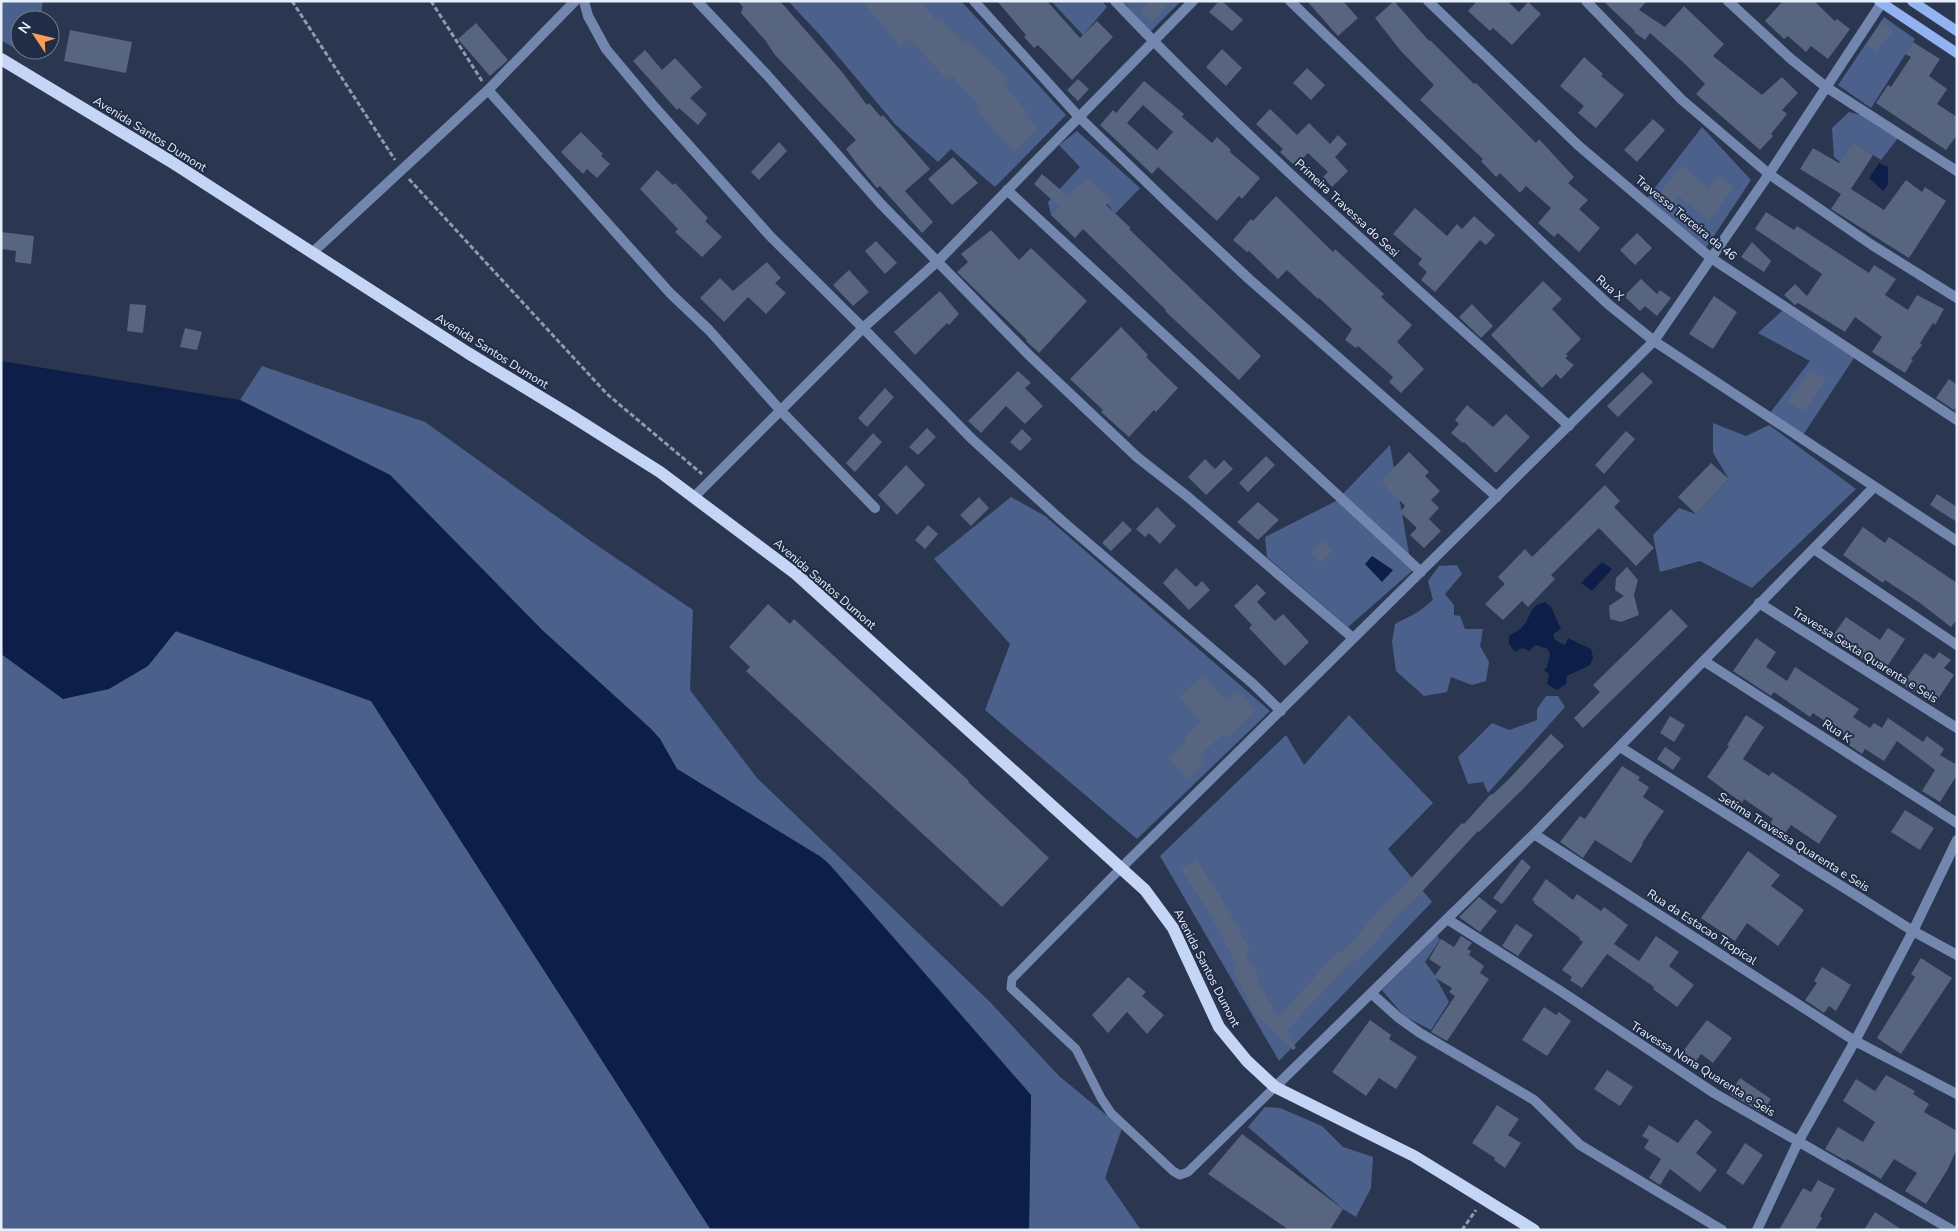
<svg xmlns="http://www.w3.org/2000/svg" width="1958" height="1231" viewBox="0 0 1958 1231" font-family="'Nunito Sans',sans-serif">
	<rect width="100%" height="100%" fill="#2b3751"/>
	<!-- green -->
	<path fill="#4b608b" d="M1,1h42l-3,19h-20v30h14l-2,9 -31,-19z
		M788,1h173l105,114 -71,72 -44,-38 -13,13 -43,-38 -75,-89z
		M1051,1h51l5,6 -24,28z
		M1123,1h58l-31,31z
		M1884,17l31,22 -44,69 -33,-23z
		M1849,112l16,4 33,22 -17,22 -28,-18 -13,20 -6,-5 -2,-29z
		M1702,127l49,53 -45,68 -59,-50z
		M1077,131l63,57 -25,26 -28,-37 -36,38 -3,-13 32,-35 -21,-22z
		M1782,311l72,47 -51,77 -33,-22 40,-52 -52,-28z
		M262,366l163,56 167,120 101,68 -3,80 67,88 233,224 69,74 63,52 -17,50 36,52h-112l2,-135 -202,-231 -8,-7 -144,-88 -17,-30 -9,-10 -109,-99 -152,-155 -150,-75z
		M1713,423l33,13 23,-11 87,64 -104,99 -52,-27 -40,11 -7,-37 26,-27 17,6 33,-35 -16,-26z
		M1390,445l22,126 -64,56 -81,-70 -2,-20 71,-36z
		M1011,497l34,19 225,195 -133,128 -152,-129 25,-66 -76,-85z
		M1457,565l5,9 -17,20 9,11v10l6,1 5,13h18l-3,17 9,16 -3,19 -14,4 -21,-8 -4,15 -23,4 -28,-25 -4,-29 3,-18 23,-12 15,-12 -5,-19 11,-15z
		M1,569l370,132 340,529h-710z
		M1546,696h12l7,11 -77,86 -5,-11 -15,2 -10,-27 34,-34 17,7 28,-10v-11z
		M1349,715l84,88 -45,46 44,53 -153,159 -119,-205 126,-121 18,30z
		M1437,935l3,5 -15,22 9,12 15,28 -18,28 -27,-14 -22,-26z
		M1265,1107l15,1 42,18 21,21 30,10 -2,31 -15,29 -13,-8 -95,-82z"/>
	<!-- water -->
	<path fill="#0d1f49" d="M1879,163l9,4v17l-5,7 -14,-13z
		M1,361l239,39 150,75 152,155 109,99 9,10 17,30 144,88 8,7 202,231 -2,135h-318l-340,-529 -195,-70 -28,35 -39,23 -46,10 -62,-45z
		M1372,556l21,14 -11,12 -17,-18z
		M1602,562l10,7 -20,22 -11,-8z
		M1545,602l6,5 10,22 -8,5 2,6 10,5 3,-7 23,11 2,8 -3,8 -23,11 -1,8 -9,6 -10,-6 2,-10 -5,-4 3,-3 3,-12 -2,-6 -12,-4 -7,6 -7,-3 -7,4 -6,-8v-8c5,-4 11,-6 14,-10 9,-10 6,-21 22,-24z"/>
	<!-- building -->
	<path fill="#576580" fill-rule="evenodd" d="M738,1h42l62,71 25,33 2,-2 12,14 2,-2 47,54 -25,22 28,31 -11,11 -42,-47 -3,2 -20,-24 -11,-15 10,-9 -81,-85 -10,-15 -24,-27 2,-6z
		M862,1h58l17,20 3,-3 25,26 3,-3 14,15 2,-1 13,15 1,-1 10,11 -5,5 25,28 -3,2 13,14 -24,23 -37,-41 4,-3 -29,-32 -5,4 -37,-41 -10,7z
		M997,1h50l33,37 17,-17 16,16 -41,43 -34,-35 -4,3 -10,-11 2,-2z
		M1150,1h21l-20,21 -11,-11z
		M1219,1h3l21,19 -11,11 -23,-19z
		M1307,1h36l15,17 -20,18z
		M1394,1l35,40 1,-1 44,44 2,-1 60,60 3,-4 35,38 -6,6 20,17 -9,9 21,19 -21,24 -21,-19 -4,4 -16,-14 13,-15 -25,-22 -6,7 -20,-20 -4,4 -15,-16 2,-2 -63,-59 14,-15 -34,-35 -25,-32z
		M1477,1h30l12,11 9,-10 13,12 -29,31 -19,-17 -3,3 -22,-20z
		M1603,1h44l-8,9 26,17 19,-21 40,38 -11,12 49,39 20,-18 16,16 -16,17 5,4 -16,20 2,2 -13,14 -64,-56 9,-10 -21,-21 -34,-30 -5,7 -11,-8 1,-1z
		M1783,1h31l21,20 2,-2 13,10 -22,30 -17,-13 -5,6 -18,-16 -4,3 -19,-18z
		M476,23l32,37 -18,16 -32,-37z
		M1882,23l11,8 -17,21 -10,-8z
		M70,30l62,12 -6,31 -62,-12z
		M1913,42l27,17 -11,17 18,13 -10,15 20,13v18l-11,15 -70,-47 12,-18 3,2 20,-30 -6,-3z
		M1222,49l20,19 -16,18 -20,-19z
		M645,50l17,20 13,-12 27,29 -12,11 17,16 -9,11 -19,-17 -2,2 -44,-49z
		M1584,57l19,17 -2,2 23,19 -28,33 -18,-15 6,-7 -24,-20z
		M1307,68l18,17 -14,15 -18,-17z
		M1078,79l11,10 -11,12 -11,-11z
		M1144,81l40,33 -2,3 30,26 5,-6 14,13 -1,2 30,26 -18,21 -3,-3 -22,25 -59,-54 -6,7 -52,-49 13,-15 3,3zM1143,105l30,27 -16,18 -30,-27z
		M1270,109l27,26 12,-12 21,21 8,-9 9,9 -12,13 13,14 -16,16 -9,-10 5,-5 -20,-19 -13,13 -15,-14 3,-3 -27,-25z
		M1653,119l12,11 -28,32 -13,-12z
		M581,132l22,22 -2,2 9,8 -13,14 -10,-9 -4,5 -22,-22z
		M779,142l8,9 -28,29 -8,-8z
		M1853,142l20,13 -22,34 33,21 22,-30 16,12 3,-5 21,14 -37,57 -78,-49 10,-15 -41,-25 13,-21 26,15z
		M953,157l25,26 -26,22 -24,-26z
		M1682,165l26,23 12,-13 14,12 -25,34 -30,-25 -7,7 -12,-11z
		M657,170l16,15 2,-2 33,35 -3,3 17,16 -20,20 -27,-25 3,-3 -38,-40z
		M1042,174l26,22 19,-19 24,23 -5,5 25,23 -2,1 132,127 -22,24 -74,-69 1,-1 -83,-81 -8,9 -24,-23 8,-9 -25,-22z
		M1276,196l57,56 2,-3 49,45 -3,3 31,28 -15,17 27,27 -23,24 -12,-11 4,-5 -35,-31 -2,2 -11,-8 7,-11 -33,-31 -1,1 -31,-29 -9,9 -29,-28 -2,1 -14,-12 18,-21 2,2z
		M1415,208l32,28 10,-12 5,5 12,-13 21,19 -9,10 -6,-5 -45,52 -14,-12 6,-8 -9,-8 4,-5 -29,-25z
		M1766,212l28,18 3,-4 72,47 5,-8 22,14 -11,16 23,15 9,-15 27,14 -9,16 -2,-2 -13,20 2,2 -11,14 2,1 -8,13 -33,-21 10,-15 -27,-20 -10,15 -47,-29 -3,2 -11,-10 11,-11 12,12 15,-22 -67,-45z
		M991,230l28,30 12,-12 56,53 -48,52 -13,-12 1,-1 -70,-68 11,-10 -7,-8z
		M1,232l33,4 -3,28 -16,-2 1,-11 -15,-2z
		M1637,233l15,15 -17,17 -15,-15z
		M876,241l21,22 -12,11 -20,-23z
		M1752,242l19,19 -7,11 -23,-15z
		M767,262l14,16 -6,5 11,10 -20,21 -18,-17 -24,25 -24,-24 20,-20 13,13z
		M849,270l20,22 -16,14 -20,-21z
		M1641,279l16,15 3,-4 11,8 -14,18 -12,-10 -5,5 -16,-15z
		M1543,281l19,18 -10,10 29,30 -15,15 2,2 -3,2 9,7 -13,14 -5,-5 -14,14 -51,-53z
		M940,291l19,23 -10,11 -2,-2 -32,32 -21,-23z
		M1714,296l23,16 -24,37 -24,-15z
		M130,304l16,1 -3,28 -16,-2z
		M1472,304l21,22 -12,12 -22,-21z
		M1121,327l27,28 -2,2 32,31 -22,24 -2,-2 -25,27 -28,-25 2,-2 -33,-31z
		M185,328l17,4 -5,18 -17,-3z
		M1810,369l16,11 -22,32 -16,-10z
		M1018,371l13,12 -6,5 18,18 -18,18 -19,-18 -25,27 -13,-12z
		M1642,372l11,10 -35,35 -11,-11z
		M1949,379l8,6v21l-3,4 -18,-12z
		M885,388l9,9 -27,30 -9,-9z
		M1467,405l26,22 13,-13 24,23 -34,36 -32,-31 -1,1 -12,-10 8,-9 -4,-4z
		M927,428l9,9 -18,18 -9,-8z
		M1022,429l10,10 -12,12 -10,-9z
		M1626,431l9,8 -31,35 -9,-9z
		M873,433l9,9 -27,30 -9,-9z
		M1409,452l20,20 -4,4 15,15 -9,9 8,8 -10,11 12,12 -17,17 -14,-13 7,-7 -17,-16 5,-6 -24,-25z
		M1266,456l9,9 -27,27 -9,-9z
		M1205,459l10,10 9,-9 9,9 -27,26 -18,-18z
		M1711,463l18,16 -33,35 -18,-17z
		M906,465l19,20 -28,30 -19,-20z
		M1605,485l15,16 -6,6 40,41 -18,18 -37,-38 -48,47 4,4 -27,28 -6,-6 -19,19 -18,-16 20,-20 -7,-7 27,-28 7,8z
		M1937,494l20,13v15l-27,-17z
		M979,497l10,11 -18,18 -11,-11z
		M1258,502l21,18 -21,20 -21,-18z
		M1157,507l19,19 -16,18 -11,-11 -4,4 -9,-8z
		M1123,521l9,9 -21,21 -9,-8z
		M928,525l10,9 -13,15 -10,-9z
		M1863,527l22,16 4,-6 68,46v36l-6,8 -31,-24 -35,-23 -2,3 -40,-28z
		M1324,541l9,10 -13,12 -9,-10z
		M1627,567l11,13 -4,15 5,20 -18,7 -11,-3 -1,-13 15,-10 -9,-6 1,-12z
		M1176,568l20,19 6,-6 8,9 -21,20 -26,-27z
		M1257,584l9,9 -9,9 18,19 8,-7 26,28 -24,24 -36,-38 3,-3 -18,-19z
		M768,604l22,20 4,-5 175,162 -1,1 81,76 -47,49 -256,-236 4,-4 -21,-20z
		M1671,609l17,17 -105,102 -9,-10 26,-26 -7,-7z
		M1846,617l34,23 8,-12 17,11 -22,34 -51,-36z
		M1756,638l20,14 -10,15 21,14 8,-14 64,42 -6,8 17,11 4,-5 8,5 6,-10 35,24 4,-6 17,13 -4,6 17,10v10l-17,27 -18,-11 13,-21 -38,-29 -13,20 -19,-12 -3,5 -16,-11 4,-5 -37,-25 -3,4 -36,-25 -3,4 -38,-25z
		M1939,652l12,8 -7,8 10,7 -20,30 -32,-21 23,-31 9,6z
		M1203,676l24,25 10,-10 19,19 -29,29 -4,-5 -24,22 6,7 -17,16 -20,-21 19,-18 -2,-2 16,-16 -22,-25z
		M1746,715l18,12 -21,32 26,17 3,-4 65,44 -18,28 -28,-19 -8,11 -15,-10 5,-7 -29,-20 -2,4 -35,-26 22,-31 -2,-1z
		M1670,716l15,9 -11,17 -14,-9z
		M1551,734l13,12 -42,44 -43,42 -1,-1 -61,66 -13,13 -1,-1 -27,32 -21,21 -2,-2 -67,71 10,17 -3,2 -39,-37 -22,-45 5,-3 -29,-54 -27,-42 16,-10 14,25 2,-1 37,67 -5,3 14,25 -2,1 21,38 60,-65 2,2 15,-15 32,-38 1,1 28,-29 46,-50 2,1 27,-30 1,1 16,-15z
		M1665,747l16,11 -8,12 -16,-11z
		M1622,766l18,11 -2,3 11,7 -6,10 21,14 -22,32 1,1 -12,19 -36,-23 -12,18 -23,-16 20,-26 5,3z
		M1905,810l29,18 -14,22 -29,-18z
		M1748,851l32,24 -9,11 33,24 -26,36 -31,-23 -12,18 -34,-23z
		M1522,859l9,8 -29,37 -9,-6z
		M1546,879l27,21 4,-6 24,17 3,-4 24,18 -14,19 25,17 17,-25 23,16 -10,14 25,19 -17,22 -24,-18 1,-2 -47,-33 -25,34 -12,-8 2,-3 -10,-7 21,-28 -4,-3 1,-1 -46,-35 1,-1 -3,-2z
		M1479,897l18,14 -17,21 -21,-15z
		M1516,924l17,11 -15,21 -16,-10z
		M1461,936l11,7 -5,6 4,2 -2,4 15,11 -4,7 9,6 -42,62 -16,-9 24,-36 -6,-4 3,-4 -18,-11 7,-10 -12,-8 12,-20 13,8z
		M1921,958l31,20 -51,76 -24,-16 38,-61 -4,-3z
		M1822,967l29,18 -15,26 -7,-5 -5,7 -19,-13 12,-17 -3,-2z
		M1128,977l18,15 -4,4 22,19 -17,19 -20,-22 -19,21 -16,-18z
		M1544,1007l12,8 3,-3 12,9 -24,35 -25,-16z
		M1370,1020l21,15 -2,4 28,18 -21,32 -17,-11 -13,18 -34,-24z
		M1707,1020l25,18 -19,25 -12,-9 -8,11 -13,-10z
		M1607,1070l26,17 -13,19 -26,-17z
		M1886,1075l29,16 -2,3 16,10 -5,8 33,19v17l-9,21 -22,35 -21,-13 12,-18 -23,-14 -13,20 -34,-20 -1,2 -21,-12 13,-22 25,15 12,-20 -32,-21 13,-22 19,12z
		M1740,1078l31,21 -9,14 -32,-19z
		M1497,1105l22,14 -11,16 13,8 -16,25 -11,-8 1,-2 -23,-15z
		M1696,1119l16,13 -16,21 21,17 -17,22 -30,-23 -10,16 -11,-7 12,-19 -17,-11 5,-8 -7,-4 7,-11 29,18z
		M1242,1134l101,75 -13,21h-41l-81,-56z
		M1745,1143l18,12 -20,30 -17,-12z
		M1818,1180l17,9 -15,27 2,2 -7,12h-36l24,-42 8,4z
		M1875,1212l27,18h-38z"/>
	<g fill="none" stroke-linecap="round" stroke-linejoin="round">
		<!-- path -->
		<path stroke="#909aad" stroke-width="3" stroke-dasharray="5 2.5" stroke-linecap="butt" d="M292,1l103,159
			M431,1l51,80
			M409,179l198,215 95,80
			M1462,1230l14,-20"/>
		<!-- lane -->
		<path stroke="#7386ae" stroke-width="9" d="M1121,868l-109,111 -1,9 65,61 25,49 10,15 62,58 7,4 8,-3 87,-85"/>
		<!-- street -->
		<path stroke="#7386ae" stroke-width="10" d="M584,1l4,15 18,33 46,55 119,133 92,91 109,111 89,81 191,163 29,28
			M697,1l70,74 114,129 148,151 108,102 51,40 165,141
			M974,1l105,116 90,87 80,75 248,218
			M1115,1c143,151 301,286 454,425
			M1290,1l261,250 57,53 46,37 303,200
			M1428,1l151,145 132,112 246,162
			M1586,1l96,99 87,74 103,71 85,53
			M1728,1l63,58 35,28 131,84
			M488,90l182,203 39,37 72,81 94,97
			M1007,190l414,382
			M312,253l176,-163 87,-89
			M694,497l169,-169 75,-67 255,-260
			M1814,549l143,96
			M1759,603l198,125
			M1704,661l253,162
			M1620,747l293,184 44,24
			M1534,834l321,207 102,53
			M1121,868l533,-527 115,-167 114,-173
			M1447,919l115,73 152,101 238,137
			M1371,993l28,25 21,15 114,67 46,45 142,85
			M1275,1087l259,-253 340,-347
			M1757,1230l41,-88 57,-101 58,-110 44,-91"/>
		<!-- secondary -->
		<path stroke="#93b2f1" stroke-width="10" d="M1879,1l78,52
			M1912,1l45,30"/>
		<!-- primary -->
		<path stroke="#c4d5f5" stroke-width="12" d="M1,59l169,102 298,192 102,62 90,57 136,102 349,316 28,38 46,99 28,34 28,26 139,69 120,74"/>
	</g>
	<g text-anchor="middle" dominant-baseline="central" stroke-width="4" stroke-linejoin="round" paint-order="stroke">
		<!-- street labels -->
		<g font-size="12" fill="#e8effc" stroke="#212d46">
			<text transform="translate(150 134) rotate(32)">Avenida Santos Dumont</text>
			<text transform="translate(1347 208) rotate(43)">Primeira Travessa do Sesi</text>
			<text transform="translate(1686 218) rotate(39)">Travessa Terceira da 46</text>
			<text transform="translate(1610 288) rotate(41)">Rua X</text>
			<text transform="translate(492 351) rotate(32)">Avenida Santos Dumont</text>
			<text transform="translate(825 584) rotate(41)">Avenida Santos Dumont</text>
			<text transform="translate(1865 655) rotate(32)">Travessa Sexta Quarenta e Seis</text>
			<text transform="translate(1837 731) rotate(33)">Rua K</text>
			<text transform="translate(1794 842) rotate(32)">Setima Travessa Quarenta e Seis</text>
			<text transform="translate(1702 927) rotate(33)">Rua da Estacao Tropical</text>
			<text transform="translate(1207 968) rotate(63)">Avenida Santos Dumont</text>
			<text transform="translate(1703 1069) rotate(32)">Travessa Nona Quarenta e Seis</text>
		</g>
	</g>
	<!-- border -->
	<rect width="1958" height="1231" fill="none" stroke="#e8effc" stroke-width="5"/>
	<!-- north arrow -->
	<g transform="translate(35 35) rotate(305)"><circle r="24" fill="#212d46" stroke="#717b8f"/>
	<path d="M0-4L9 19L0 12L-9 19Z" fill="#fe9c57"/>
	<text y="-8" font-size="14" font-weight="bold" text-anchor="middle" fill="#e8effc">N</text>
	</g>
</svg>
